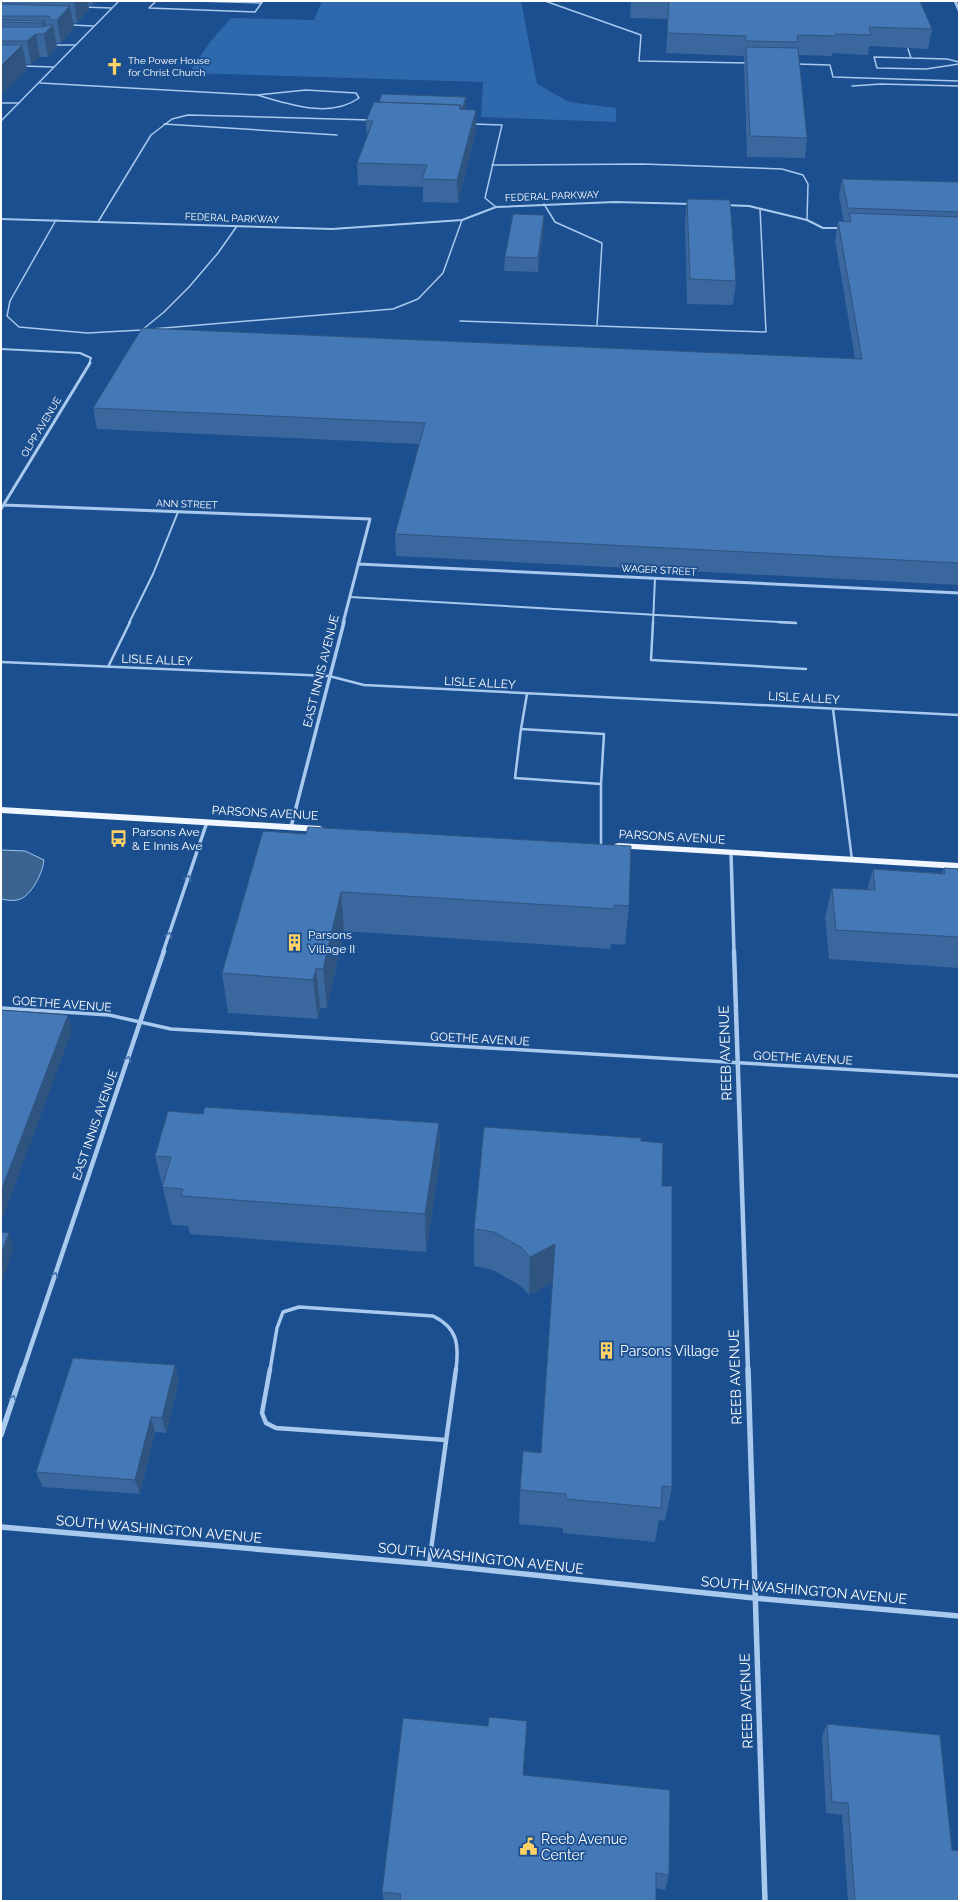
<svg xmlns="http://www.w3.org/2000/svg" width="960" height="1902" viewBox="0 0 960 1902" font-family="Raleway,sans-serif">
	<rect width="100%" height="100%" fill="#1b4f8f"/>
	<!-- green -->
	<path fill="#2e69ad" d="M322,1h199l16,83 32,18 47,6v14l-135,-5 2,-35 -294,-9 21,-31 21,-24 83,2z"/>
	<!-- water -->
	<path fill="#3c6290" stroke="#9cc4f0" d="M1,850l24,1 19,9c-1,12 -13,38 -27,40 -5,1 -11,0 -16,-1z"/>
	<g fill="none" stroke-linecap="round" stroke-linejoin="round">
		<!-- service-far4 -->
		<path stroke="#a9c9ee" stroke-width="1.5" d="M156,1l-7,7 106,4 8,-11
			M196,1l65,2
			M545,1l96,34 -2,26 109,2
			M71,25l22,1
			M53,45h22
			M908,49l3,9
			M959,62l-12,-3 -73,-2 3,11 49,1 33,-5
			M797,64l33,1 3,12 126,4
			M23,66l30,1
			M40,83l217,12
			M852,86l29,-2 78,2
			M306,90l50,3 3,5c-29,21 -70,6 -102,-3z
			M1,103h18
			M164,124l173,11
			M473,124l29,1 -17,73 11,9
			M492,165l151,-1 139,5 21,6 5,9 -1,36
			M544,204l11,18 47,21 -5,83 169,6 -6,-123
			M56,220l-46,81 -3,15 12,11 68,6 55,-3 22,-18 25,-25 29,-34 19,-27
			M98,222l53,-87 21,-16 16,-4 182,5
			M460,321l137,5
			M152,329l241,-20 25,-10 25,-26 19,-53"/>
		<!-- service-far3 -->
		<path stroke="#a9c9ee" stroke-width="2" d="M350,597l445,26
			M129,623l24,-49 25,-62
			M653,623l2,-45"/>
		<!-- service-far2 -->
		<path stroke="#a9c9ee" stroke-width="2.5" d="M653,622l-2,38 155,9
			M778,622l18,1
			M1,662l328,14 35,9 595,30
			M108,667l22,-45
			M527,694l-6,35 83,5 -3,50v61
			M833,709l19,151
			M521,729l-6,49 86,6"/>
		<!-- service-far1 -->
		<path stroke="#a9c9ee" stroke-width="3.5" d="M1,1008l108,7 62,14 788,47
			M270,1370l7,-42 6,-16 16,-5 134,9c25,12 26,29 23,54"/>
		<!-- service -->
		<path stroke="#a9c9ee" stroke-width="4.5" d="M270,1369l-8,44 4,10 10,5 170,12
			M429,1564l27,-195"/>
		<!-- minor-far5 -->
		<path stroke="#a9c9ee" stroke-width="1.5" d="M83,7l29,1
			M1,121l118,-120"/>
		<!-- minor-far4 -->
		<path stroke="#a9c9ee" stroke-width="2" d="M725,205l24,1 58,14 16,8h18
			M1,219l331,10 130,-9 34,-13 119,-5 77,2
			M1,349l79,4 11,5 -2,6"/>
		<!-- minor-far3 -->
		<path stroke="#a9c9ee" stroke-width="3" d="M4,505l366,14 -27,104
			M1,509l89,-146
			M358,564l601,29"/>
		<!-- minor-far2 -->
		<path stroke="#a9c9ee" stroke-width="3.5" d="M291,827l53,-205
			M731,853l3,99
			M163,952l44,-130"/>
		<!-- minor-far1 -->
		<path stroke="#a9c9ee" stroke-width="4.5" d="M734,951l14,419
			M23,1370l141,-419"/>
		<!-- minor -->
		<path stroke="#a9c9ee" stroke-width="5.5" d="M748,1369l17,532
			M1,1435l22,-66
			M1,1527l428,37 325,34 205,18"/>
		<!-- tertiary -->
		<path stroke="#a9c9ee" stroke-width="3" d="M955,1l4,9"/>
		<!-- primary -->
		<path fill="#f0f6ff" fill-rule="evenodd" d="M1,807l319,19 5,3 -5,3 -319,-19z
			M618,843l341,20v6l-344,-21 -2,-2 2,-2z"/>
	</g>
	<!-- wall -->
	<path fill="#3a679d" d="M1,1h96l-4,4h-4v5l-12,13h-4l1,5 -13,15h-5l1,4 -9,10h-8l-9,7h-5l1,5 -26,26z
		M631,1h289l12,28 -4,20 -59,-3 -1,9 -36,-2v3l-33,-1 8,83 -2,20 -58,-1 -3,-92 1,-4h-1v-5l-78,-3 2,-34 -38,-1z
		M466,97v13l10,21 -18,72 -35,-1v-15l-65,-2 -1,-22 10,-25 -1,-17 13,-19z
		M842,179l117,3v403l-563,-29 -1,-22 24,-90 -322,-15 -4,-21 762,-50 -20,-118 3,-19 6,1 -5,-26z
		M687,199l49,82 -3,24 -46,-1 -2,-82z
		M544,228l-6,44 -34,-1 1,-14z
		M263,831l366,75 -4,39 -14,-1 -1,5 -266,-18 -17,77h-7l-2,11 -90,-6 -6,-40z
		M944,868l15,1v99l-130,-9 -4,-42 7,-29 35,2 6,-21 69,4z
		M203,1114l236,9 1,39 -14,90 -236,-18 -2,-8 -16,-1 -17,-69z
		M641,1141l21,45 10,301 -7,34 -6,-1 -4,22 -92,-9v-5l-44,-4 1,-34 21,-37 12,-171 -24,13 -8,-9 -28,-16 -19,-4v-37z
		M175,1365l4,15 -13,53 -11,-1 -15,62 -97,-7 -7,-15z
		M827,1724l125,126 7,51h-111l-6,-86 -16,-2 -4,-77z
		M523,1775l146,100 -4,15 -9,-2v13h-272l-2,-9z"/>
	<!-- shaded-wall -->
	<path fill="#305480" d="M74,1h14l1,9 -12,13z
		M92,1h5l-4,4z
		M70,6l4,22 -13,15 -4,-23z
		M45,21l2,10 6,-6 4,22 -9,10 -6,-34z
		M36,34l4,23 -9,7 -4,-23z
		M22,45l5,24 -26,26v-29z
		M466,97v11l-4,13v-11z
		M476,110v21l-18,72 -1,-23z
		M544,215v13l-6,44v-14z
		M341,892l3,39 -17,77 -4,-39z
		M316,968l4,40 -2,11 -5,-39z
		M68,1015l4,16 -71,192v-32z
		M439,1123l1,39 -14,90 -1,-38z
		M1,1229l5,12 3,-8 5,15 -13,38z
		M555,1244l-2,38 -24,13 1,-38z
		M175,1365l4,15 -13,53 -4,-15z
		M151,1417l4,15 -15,62 -5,-14z"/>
	<!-- building -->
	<path fill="#4478b7" stroke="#305480" d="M669,1h251l12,28 -63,-2 2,8 -36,-1 -1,2 -37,-1 1,7 -52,-1v-5l-79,-3z
		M1,4l69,2 -13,14h-6l-2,-4h-48z
		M1,20l44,1 -3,2 -41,-1z
		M48,25h5l-9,9h-8l-9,7h-26v-14h42z
		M1,45h21l-21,21z
		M746,47l52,1 9,90 -57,-2z
		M382,94l84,3 -4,12h-1v-4l-82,-3z
		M374,102l87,3 -2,4 17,1 -19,70 -35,-1 5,-14 -70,-2 16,-42h-7z
		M842,179l117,3v30l-111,-4z
		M687,199l43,1 6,81 -46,-2z
		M849,213l110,4v346l-564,-29 30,-111 -332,-15 49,-80 720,31 -24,-138 13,1z
		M513,214l31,1 -6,43 -33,-1z
		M308,827l323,19 -2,60 -15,-1v4l-273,-17 -18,77 -7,-1 -3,12 -91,-7 41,-142 43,3z
		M944,868l15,1v68l-123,-7 -4,-42 43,2 -2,-21 72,5z
		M1,1010l67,5 -67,176z
		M205,1107l234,16 -14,91 -244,-18 2,-7 -21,-2 9,-30 -16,-1 13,-45 35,3z
		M484,1127l157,11v3l22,2 -1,43h10v301l-10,-1 -1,22 -95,-9v-5l-46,-4 3,-39 18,2 14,-209 -25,13 -8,-9 -28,-16 -20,-3z
		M1,1232l8,1 -8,21z
		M73,1358l102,7 -13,53 -11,-1 -16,63 -99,-8z
		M489,1717l38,4 -4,54 147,15 -1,85 -13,-2v28h-256l1,-7 -19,-2 21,-174 85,8z
		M827,1724l113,11 12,115 7,1v50h-104l-7,-98 -16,-1z"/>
	<!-- one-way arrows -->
	<defs><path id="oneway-chevron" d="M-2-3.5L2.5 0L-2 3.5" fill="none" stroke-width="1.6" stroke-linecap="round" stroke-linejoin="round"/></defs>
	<g stroke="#4674ac">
		<use href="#oneway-chevron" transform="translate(188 878) rotate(-71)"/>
		<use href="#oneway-chevron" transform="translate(169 935) rotate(-72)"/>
		<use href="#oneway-chevron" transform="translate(128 1059) rotate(-71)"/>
		<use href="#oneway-chevron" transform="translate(55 1275) rotate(-71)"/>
		<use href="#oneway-chevron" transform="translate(13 1398) rotate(-71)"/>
	</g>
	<!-- icons -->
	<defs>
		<symbol id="church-bare" viewBox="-9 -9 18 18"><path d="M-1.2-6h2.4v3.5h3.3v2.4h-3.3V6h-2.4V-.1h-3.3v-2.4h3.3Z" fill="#ffd166" stroke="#1b4f8f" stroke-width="2.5" paint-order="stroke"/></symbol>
		<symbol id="bus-bare" viewBox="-9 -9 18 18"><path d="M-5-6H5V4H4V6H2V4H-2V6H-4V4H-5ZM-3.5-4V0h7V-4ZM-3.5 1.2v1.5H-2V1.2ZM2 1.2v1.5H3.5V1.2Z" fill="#ffd166" stroke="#1b4f8f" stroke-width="2.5" paint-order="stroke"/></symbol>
		<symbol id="building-bare" viewBox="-9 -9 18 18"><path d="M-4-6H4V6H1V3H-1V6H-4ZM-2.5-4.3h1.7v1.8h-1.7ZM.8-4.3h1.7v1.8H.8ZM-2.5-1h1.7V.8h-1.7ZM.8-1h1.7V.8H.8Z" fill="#ffd166" stroke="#1b4f8f" stroke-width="2.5" paint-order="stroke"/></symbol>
		<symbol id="civic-bare" viewBox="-9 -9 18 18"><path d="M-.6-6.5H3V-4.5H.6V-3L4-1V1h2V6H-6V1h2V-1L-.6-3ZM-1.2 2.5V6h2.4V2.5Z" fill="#ffd166" stroke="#1b4f8f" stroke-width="2.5" paint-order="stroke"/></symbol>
	</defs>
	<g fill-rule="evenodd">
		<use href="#church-bare" x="102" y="54" width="25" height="25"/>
		<use href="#bus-bare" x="106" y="826" width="25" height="25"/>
		<use href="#building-bare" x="282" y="930" width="25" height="25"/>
		<use href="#building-bare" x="594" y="1338" width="25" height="25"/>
		<use href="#civic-bare" x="516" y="1834" width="25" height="25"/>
	</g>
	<g text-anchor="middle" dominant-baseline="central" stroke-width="3.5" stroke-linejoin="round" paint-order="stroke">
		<!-- far-poi labels -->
		<g font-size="10" fill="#fff" stroke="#1b4f8f" text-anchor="start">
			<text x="128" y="60">The Power House<tspan x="128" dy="12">for Christ Church</tspan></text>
		</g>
		<!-- far-street labels -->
		<g font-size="10" fill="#fff" stroke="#1b4f8f">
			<text transform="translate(552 196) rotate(-2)">FEDERAL PARKWAY</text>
			<text transform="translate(232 218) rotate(2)">FEDERAL PARKWAY</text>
			<text transform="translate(41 427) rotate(-59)">OLPP AVENUE</text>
			<text transform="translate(187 504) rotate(2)">ANN STREET</text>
			<text transform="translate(659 570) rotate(3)">WAGER STREET</text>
		</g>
		<!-- street labels -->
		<g font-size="12" fill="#fff" stroke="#1b4f8f">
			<text transform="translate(157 660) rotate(2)">LISLE ALLEY</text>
			<text transform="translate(321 671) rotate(-76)">EAST INNIS AVENUE</text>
			<text transform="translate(480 683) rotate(3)">LISLE ALLEY</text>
			<text transform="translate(804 698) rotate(3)">LISLE ALLEY</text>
			<text transform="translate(265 813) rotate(3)">PARSONS AVENUE</text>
			<text transform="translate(672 837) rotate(3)">PARSONS AVENUE</text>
			<text transform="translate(62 1004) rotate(4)">GOETHE AVENUE</text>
			<text transform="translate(480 1039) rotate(3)">GOETHE AVENUE</text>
			<text transform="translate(803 1058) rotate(3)">GOETHE AVENUE</text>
			<text transform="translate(95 1125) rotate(-71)">EAST INNIS AVENUE</text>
		</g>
		<!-- poi labels -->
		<g font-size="12" fill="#fff" stroke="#1b4f8f" text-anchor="start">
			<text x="132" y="832">Parsons Ave<tspan x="132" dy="14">&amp; E Innis Ave</tspan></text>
			<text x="308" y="935">Parsons<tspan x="308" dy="14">Village II</tspan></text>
		</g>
		<!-- near-street labels -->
		<g font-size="14" fill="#fff" stroke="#1b4f8f">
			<text transform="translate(725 1053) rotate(-92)">REEB AVENUE</text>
			<text transform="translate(735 1377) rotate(-92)">REEB AVENUE</text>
			<text transform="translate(159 1529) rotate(5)">SOUTH WASHINGTON AVENUE</text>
			<text transform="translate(481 1558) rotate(6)">SOUTH WASHINGTON AVENUE</text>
			<text transform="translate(804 1590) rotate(5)">SOUTH WASHINGTON AVENUE</text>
			<text transform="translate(746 1701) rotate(-92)">REEB AVENUE</text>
		</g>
		<!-- near-poi labels -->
		<g font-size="14" fill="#fff" stroke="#1b4f8f" text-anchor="start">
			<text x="620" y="1351">Parsons Village</text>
			<text x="541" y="1839">Reeb Avenue<tspan x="541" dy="16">Center</tspan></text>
		</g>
	</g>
	<!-- border -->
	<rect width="960" height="1902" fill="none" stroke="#ffffff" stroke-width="4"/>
</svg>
